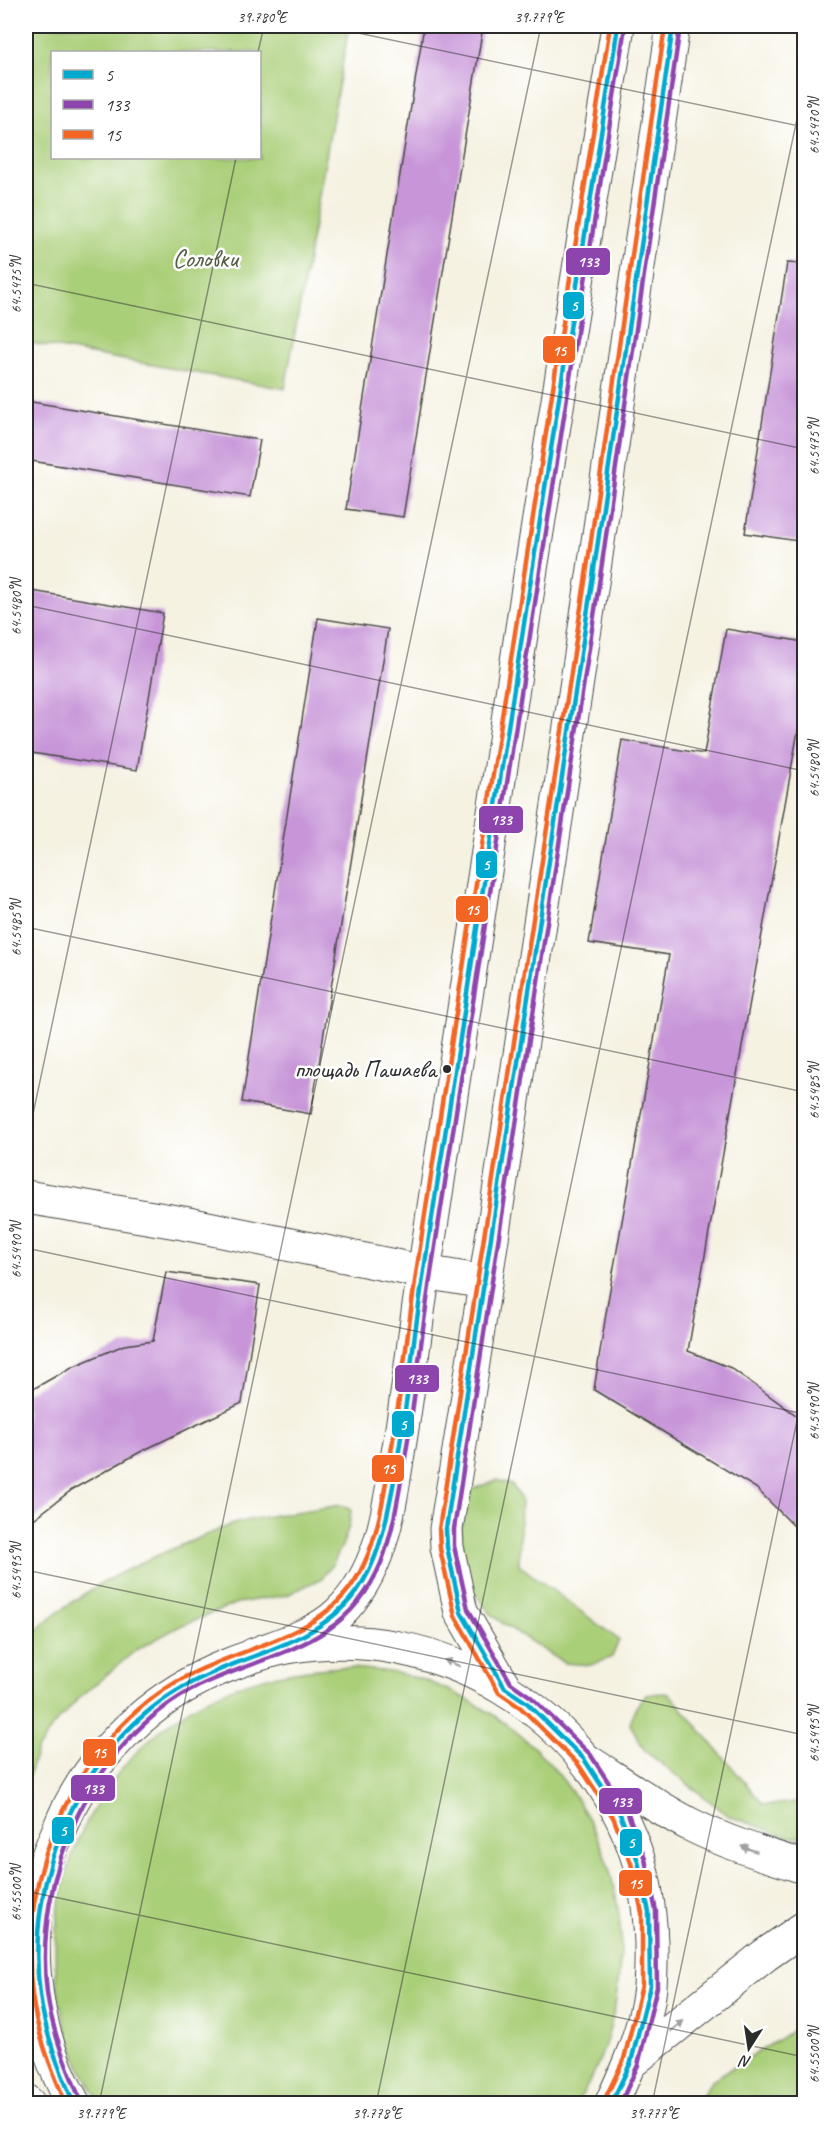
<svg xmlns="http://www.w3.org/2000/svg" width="830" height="2129" viewBox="0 0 830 2129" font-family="Caveat,sans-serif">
	<rect width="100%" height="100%" fill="#fff"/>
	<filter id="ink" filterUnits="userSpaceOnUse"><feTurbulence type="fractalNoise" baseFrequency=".0167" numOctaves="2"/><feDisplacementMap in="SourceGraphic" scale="12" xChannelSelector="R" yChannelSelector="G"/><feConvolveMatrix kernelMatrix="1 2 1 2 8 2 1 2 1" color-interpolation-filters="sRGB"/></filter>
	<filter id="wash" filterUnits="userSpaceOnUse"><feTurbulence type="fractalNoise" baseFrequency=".008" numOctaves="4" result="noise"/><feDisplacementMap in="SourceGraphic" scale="24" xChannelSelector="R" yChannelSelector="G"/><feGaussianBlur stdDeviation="1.35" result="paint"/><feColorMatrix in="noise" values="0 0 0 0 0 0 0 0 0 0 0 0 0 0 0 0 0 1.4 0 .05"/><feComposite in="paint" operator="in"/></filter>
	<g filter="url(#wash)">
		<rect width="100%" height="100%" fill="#f5f2e2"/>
		<!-- green -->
		<path fill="#aacf79" stroke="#6a7d52" stroke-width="1.5" fill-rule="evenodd" d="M26,26h323l-64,363 -259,-47zM260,52v106h-208v-106z
			M497,1480l15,5 9,14 -2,66 100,75 -7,17 -21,8 -27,-2 -62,-40 -13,-11 -23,-30 -7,-36 8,-51 6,-6z
			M341,1505l10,5 -2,16 -7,20 -10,19 -10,13 -35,17 -50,8 -57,23 -44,24 -57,48 -26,28 -16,24 -11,34v-144c46,-46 108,-76 168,-100 14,-5 29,-13 43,-17 34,-9 70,-12 104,-18z
			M341,1667c28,3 58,4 85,14 111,41 187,135 195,254 1,12 -1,25 -2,37 -3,45 -16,94 -43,132l-475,-1c-86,-128 -46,-303 81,-389 48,-33 102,-43 159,-47z
			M669,1693l94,111 8,1 33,-4v36h-16l-59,-21 -84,-65 -15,-27 6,-17 10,-13z
			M804,2024v78l-2,1h-105l15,-23z"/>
		<g id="blocks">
			<!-- building -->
			<path fill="#c795d8" d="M424,26h59l-80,491 -57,-8z
				M787,263l17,1v278l-59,-9z
				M26,401l234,39 -10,57 -224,-37z
				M26,590l137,23 -26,157 -111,-18z
				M318,618l70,11 -77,485 -69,-12z
				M726,629l78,13v55l-116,654 43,17 73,53v115l-48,-48 -162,-98 14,-89 61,-346 -80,-12 33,-203 82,14z
				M166,1272l94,13 -18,118 -100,48 -69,38 -47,36v-132l46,-26 52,-22 29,-4z"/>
		</g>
	</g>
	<g filter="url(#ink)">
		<use href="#blocks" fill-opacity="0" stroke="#494946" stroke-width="1.5"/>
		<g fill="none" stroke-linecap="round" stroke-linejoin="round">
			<defs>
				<path id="minor" d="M26,1197l157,26 241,49
					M584,1759c35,22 70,47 107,66 36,18 75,30 113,42
					M631,2062l134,-107 39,-27"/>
				<path id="major" d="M424,1272l61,10
					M253,1655c29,-11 63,-20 86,-42 43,-42 50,-103 59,-160 8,-47 14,-94 20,-141l113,-743 87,-543
					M505,1688l-44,-76 -14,-65 -1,-18 21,-127 126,-826 80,-550
					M26,2101l3,3
					M74,2104c-44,-74 -55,-184 -20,-263 6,-13 11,-28 19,-41 33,-60 89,-108 153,-134 20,-8 40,-15 61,-19 151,-27 305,65 351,212 12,40 15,86 12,128 -4,40 -22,81 -39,117"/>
			</defs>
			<!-- minor casing -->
			<use href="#minor" stroke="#494946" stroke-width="35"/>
			<!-- major casing -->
			<use href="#major" stroke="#494946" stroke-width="35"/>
			<!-- minor -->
			<use href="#minor" stroke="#fff" stroke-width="33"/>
			<!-- major -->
			<use href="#major" stroke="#fff" stroke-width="33"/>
			<defs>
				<path id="bus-1" d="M74,2104c-15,-36 -29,-70 -34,-109 -16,-117 41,-252 147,-310 68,-37 151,-41 185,-121 12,-27 17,-58 23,-88 7,-44 14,-89 19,-135 10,-75 22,-150 34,-225 55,-363 112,-727 170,-1090
					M611,2104l20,-42 19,-76 -1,-74 -11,-51 -18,-47 -36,-55 -58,-57 -21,-14 -44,-76 -14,-65 -1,-18 147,-953 80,-550"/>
				<path id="bus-2" d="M81,2101c-15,-35 -29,-70 -34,-108 -14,-116 44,-253 152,-307 73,-35 147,-38 182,-123 11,-28 16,-58 21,-88 9,-48 15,-97 21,-146 10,-75 23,-150 34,-224 55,-360 111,-719 168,-1078
					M620,2104l18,-39 19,-78 -1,-76 -11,-52 -18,-48 -37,-57 -59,-57 -20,-14 -43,-74 -14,-63v-17l146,-952 80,-550"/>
				<path id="bus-3" d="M604,2101l20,-42 18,-74v-72l-11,-50 -18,-46 -35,-53 -57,-56 -22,-15 -44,-77 -15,-67 -1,-20 147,-954 79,-549
					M66,2104c-15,-36 -29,-70 -34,-109 -15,-122 44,-260 155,-319 63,-33 144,-39 177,-112 13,-28 18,-58 23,-88 8,-45 14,-90 20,-135 9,-75 22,-150 33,-225 56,-364 112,-727 170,-1090"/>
			</defs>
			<!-- bus-1 casing -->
			<use href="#bus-1" stroke="#fff" stroke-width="9"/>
			<!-- bus-2 casing -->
			<use href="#bus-2" stroke="#fff" stroke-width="9"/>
			<!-- bus-3 casing -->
			<use href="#bus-3" stroke="#fff" stroke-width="9"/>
			<!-- bus-1 -->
			<use href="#bus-1" stroke="#00a9ce" stroke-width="4.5"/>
			<!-- bus-2 -->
			<use href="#bus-2" stroke="#8e44ad" stroke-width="4.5"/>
			<!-- bus-3 -->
			<use href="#bus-3" stroke="#f26522" stroke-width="4.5"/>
		</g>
		<!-- one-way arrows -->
		<defs><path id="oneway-solid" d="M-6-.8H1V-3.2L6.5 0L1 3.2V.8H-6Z" transform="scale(1.5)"/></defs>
		<g fill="#a0a0a0">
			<use href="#oneway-solid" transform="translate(452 1663) rotate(-157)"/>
			<use href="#oneway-solid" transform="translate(749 1849) rotate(-161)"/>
			<use href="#oneway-solid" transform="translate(677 2026) rotate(-39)"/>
		</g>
	</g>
	<!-- ticks -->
	<path fill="none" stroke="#2b2b2b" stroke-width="1.5" stroke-opacity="0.45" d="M325,26l479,101M258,52l6,-26M26,283l778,166M26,605l778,166M26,927l778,165M26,1147l210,-989M26,1248l778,166M26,1570l778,165M26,1891l778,166M99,2104l442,-2078M376,2104l428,-2018M652,2104l152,-716"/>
	<!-- markers -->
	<circle fill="#2b2b2b" stroke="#fff" stroke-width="2" cx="447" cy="1069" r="5"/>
	<g text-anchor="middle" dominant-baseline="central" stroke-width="5" stroke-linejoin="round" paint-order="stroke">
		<!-- bus labels -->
		<g font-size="24" fill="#2b2b2b" stroke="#fff" text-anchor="end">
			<text x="436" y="1069">площадь Пашаева</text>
		</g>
		<!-- park labels -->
		<g font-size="26" fill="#515c42" stroke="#fff">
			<text x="205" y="258">Соловки</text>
		</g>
	</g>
	<g stroke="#fff" stroke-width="2">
		<rect x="565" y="247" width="46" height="29" rx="6" fill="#8e44ad"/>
		<rect x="562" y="291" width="23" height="29" rx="6" fill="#00a9ce"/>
		<rect x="542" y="335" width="34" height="29" rx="6" fill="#f26522"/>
		<rect x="478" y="805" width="46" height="29" rx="6" fill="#8e44ad"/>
		<rect x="475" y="850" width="23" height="29" rx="6" fill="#00a9ce"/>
		<rect x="455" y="895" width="34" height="28" rx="6" fill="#f26522"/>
		<rect x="394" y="1364" width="46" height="29" rx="6" fill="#8e44ad"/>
		<rect x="391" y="1410" width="24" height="28" rx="6" fill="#00a9ce"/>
		<rect x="371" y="1454" width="34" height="29" rx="6" fill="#f26522"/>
		<rect x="82" y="1738" width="35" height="29" rx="6" fill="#f26522"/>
		<rect x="70" y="1774" width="46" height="28" rx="6" fill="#8e44ad"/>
		<rect x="598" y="1787" width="45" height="28" rx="6" fill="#8e44ad"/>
		<rect x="51" y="1816" width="24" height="29" rx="6" fill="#00a9ce"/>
		<rect x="619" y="1828" width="24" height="29" rx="6" fill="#00a9ce"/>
		<rect x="618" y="1869" width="35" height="28" rx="6" fill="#f26522"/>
	</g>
	<g font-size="16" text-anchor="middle" font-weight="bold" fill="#fff">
		<text x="588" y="267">133</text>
		<text x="574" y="311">5</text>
		<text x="559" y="356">15</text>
		<text x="501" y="825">133</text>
		<text x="486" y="870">5</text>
		<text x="472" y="915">15</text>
		<text x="417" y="1384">133</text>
		<text x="403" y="1430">5</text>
		<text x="388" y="1474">15</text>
		<text x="99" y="1758">15</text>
		<text x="93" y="1794">133</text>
		<text x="621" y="1807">133</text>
		<text x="63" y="1836">5</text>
		<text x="631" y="1848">5</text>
		<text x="635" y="1889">15</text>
	</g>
	<!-- margin -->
	<rect width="830" height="2129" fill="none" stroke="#fff" stroke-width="66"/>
	<!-- legend -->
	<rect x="51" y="51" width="210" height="108" fill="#ffffff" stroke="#aaaaaa" stroke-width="1.5"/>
	<rect x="63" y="70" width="30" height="9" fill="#00a9ce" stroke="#aaaaaa" stroke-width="1.5"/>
	<text x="105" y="81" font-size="18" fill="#2b2b2b">5</text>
	<rect x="63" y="100" width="30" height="9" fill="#8e44ad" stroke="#aaaaaa" stroke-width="1.5"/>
	<text x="105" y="111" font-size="18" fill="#2b2b2b">133</text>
	<rect x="63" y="130" width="30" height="9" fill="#f26522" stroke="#aaaaaa" stroke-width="1.5"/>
	<text x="105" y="141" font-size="18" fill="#2b2b2b">15</text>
	<!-- north arrow -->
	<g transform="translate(749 2048) rotate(192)" stroke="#ffffff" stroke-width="4.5" paint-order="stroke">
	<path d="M0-4.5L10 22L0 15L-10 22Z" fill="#2b2b2b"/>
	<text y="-9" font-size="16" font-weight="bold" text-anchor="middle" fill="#2b2b2b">N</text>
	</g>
	<rect x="33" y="33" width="764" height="2063" fill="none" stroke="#2b2b2b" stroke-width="2"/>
	<g font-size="15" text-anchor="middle" fill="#2b2b2b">
		<text x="262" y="22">39.780°E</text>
		<text x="539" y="22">39.779°E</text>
		<text transform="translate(814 126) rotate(-90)" y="5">64.5470°N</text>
		<text transform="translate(16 285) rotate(-90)" y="5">64.5475°N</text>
		<text transform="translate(814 447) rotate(-90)" y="5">64.5475°N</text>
		<text transform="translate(16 607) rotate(-90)" y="5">64.5480°N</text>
		<text transform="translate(814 769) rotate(-90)" y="5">64.5480°N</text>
		<text transform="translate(16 928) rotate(-90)" y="5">64.5485°N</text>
		<text transform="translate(814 1091) rotate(-90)" y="5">64.5485°N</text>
		<text transform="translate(16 1250) rotate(-90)" y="5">64.5490°N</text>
		<text transform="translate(814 1412) rotate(-90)" y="5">64.5490°N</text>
		<text transform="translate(16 1571) rotate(-90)" y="5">64.5495°N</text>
		<text transform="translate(814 1734) rotate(-90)" y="5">64.5495°N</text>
		<text transform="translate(16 1893) rotate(-90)" y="5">64.5500°N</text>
		<text transform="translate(814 2055) rotate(-90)" y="5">64.5500°N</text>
		<text x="101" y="2118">39.779°E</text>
		<text x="377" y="2118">39.778°E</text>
		<text x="654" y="2118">39.777°E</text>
	</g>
</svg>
